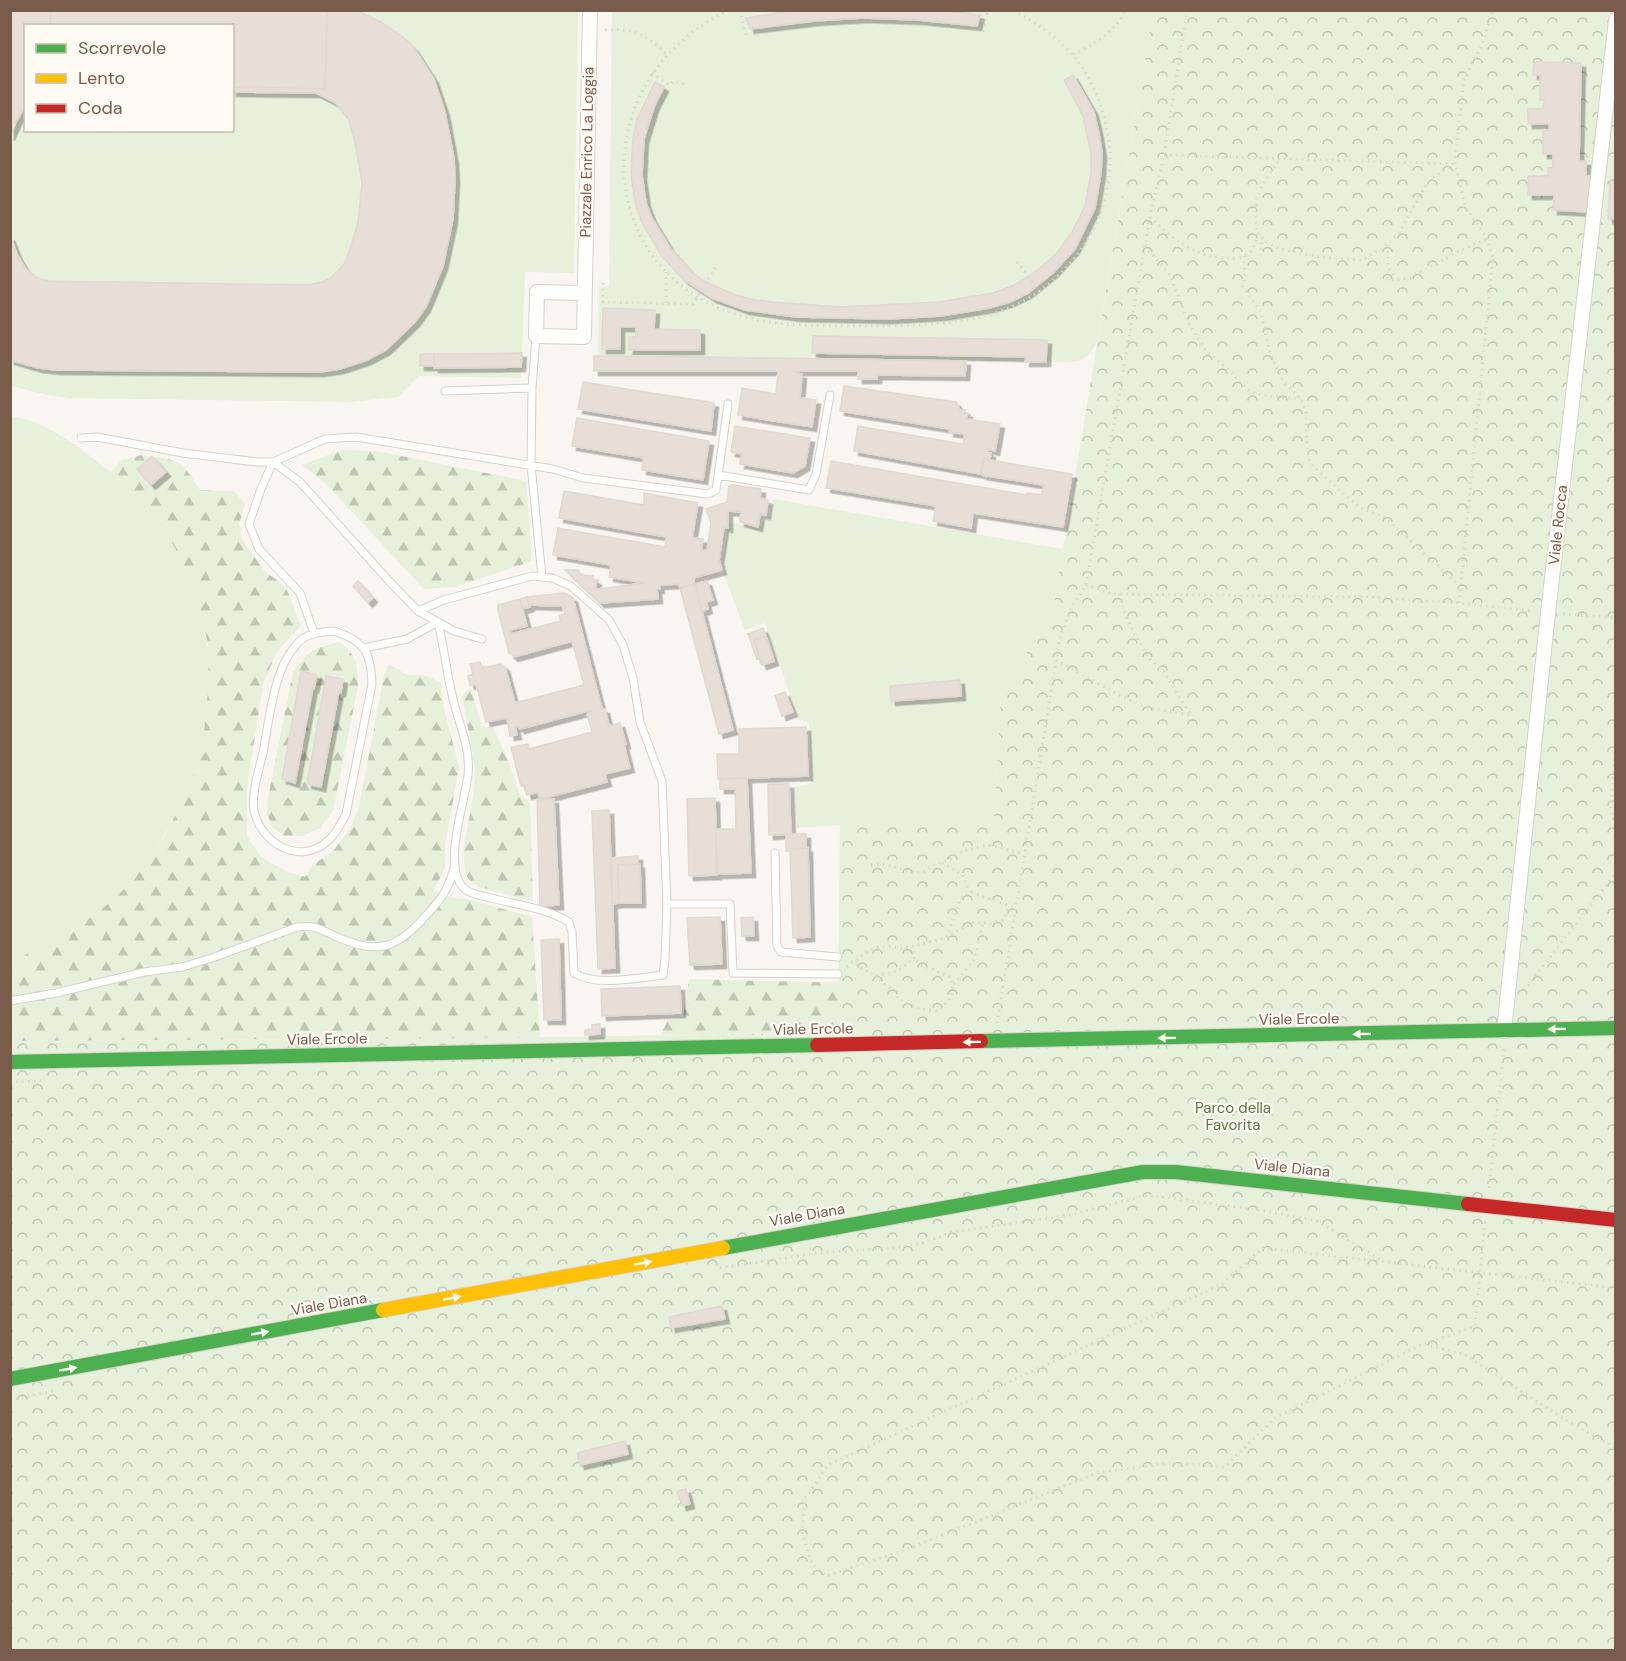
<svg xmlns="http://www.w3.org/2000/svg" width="1626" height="1661" viewBox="0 0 1626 1661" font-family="'DM Sans',sans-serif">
	<defs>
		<pattern id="forest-firs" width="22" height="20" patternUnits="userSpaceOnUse" patternTransform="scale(1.5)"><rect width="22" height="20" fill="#e7f0db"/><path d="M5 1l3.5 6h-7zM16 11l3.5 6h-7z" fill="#c0c6b4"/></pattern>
		<pattern id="park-crowns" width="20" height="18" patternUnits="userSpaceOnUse" patternTransform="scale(1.5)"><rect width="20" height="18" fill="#e7f0db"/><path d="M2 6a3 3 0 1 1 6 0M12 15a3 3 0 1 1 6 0" fill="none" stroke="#c0c6b4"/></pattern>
		<filter id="shadow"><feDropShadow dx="4.5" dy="4.5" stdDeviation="0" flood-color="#0004"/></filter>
	</defs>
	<rect width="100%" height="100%" fill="#f9f5f0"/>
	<!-- forest -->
	<path fill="url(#forest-firs)" d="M341,450l35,1 150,30 6,80 -77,26 -31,2 -100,-107 -22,-17z
		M142,455c35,4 40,5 58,35l34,1 11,13 -6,20 4,17 23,32 13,8 8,9 14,36 -24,25 -14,33 -16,104v48l14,21 27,15 17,5 8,-12 21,-15 16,-21 9,-22 25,-131 5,-12 18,11h18l16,8 3,26 15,58 -14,78v23l-11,22 18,8 15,1 65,18 8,121 -529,3v-82l12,-3 34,-18 71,-53 37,-50 24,-50 18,-102 1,-38 -7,-34 -77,-128 -13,-11 11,-12z
		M339,642c19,14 18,23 19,44l-25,125 -13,17 -17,8h-18l-12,-8 -6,-14 1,-16 25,-126c14,-20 22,-25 46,-30z
		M471,688l11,39h11l16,35 10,31 11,10 3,98 -54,-14 -8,-5 -6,-8 -2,-23 11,-59 1,-26 -13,-70z
		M689,979l160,4 142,47 -330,5 6,-14 16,-4z"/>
	<!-- park -->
	<path fill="url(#park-crowns)" d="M1153,11h462v1639h-1604l-1,-609 389,-2 439,-6 2,-212 154,-2 7,-127 15,-19 10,-17 6,-24 20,-18z"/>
	<!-- garden -->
	<path fill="#e7f0db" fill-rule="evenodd" d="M10,11h568l-4,262 -49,-1 -4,106 -102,-2 -21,21 -48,5 -279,-4 -24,-3 -36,-9zM26,26h206v104h-206z
		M612,11h541l-55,327c-5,14 -12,23 -27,24l-473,-6 1,-69 10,-1z
		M11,416c38,6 71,34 101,57 52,41 86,105 95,170 4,23 0,76 -5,100 -7,40 -29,81 -53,114 -7,9 -13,20 -22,29 -29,31 -66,51 -104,70l-12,3z
		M773,499l290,50 -11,65 -20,18 -6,24 -10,17 -15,19 -7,128 -154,1v4l-44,3 -2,-41 17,-3 -2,-61 -10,-3 -34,-97 -20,7 -23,-60 6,-47 33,4 3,-7 6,-2z"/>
	<!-- building -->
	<path fill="#e6ded7" stroke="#e2d8d2" stroke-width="1.5" filter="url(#shadow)" d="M10,10h346l23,11 23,15 12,12 20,31 11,33 9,47 1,20 -2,40 -10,47 -17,41 -11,15 -29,28 -19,10 -27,9 -20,3 -263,-2 -19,-2 -28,-8v-124l8,20 8,13 11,9 12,3 260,4 13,-3 9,-4 13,-14 5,-12 9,-30 4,-39 -8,-46 -6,-18 -12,-16 -20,-10 -84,-1v-66h-206v79l-9,15 -7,16z
		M51,10h276l-2,79 -93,-2v-61h-182z
		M796,10h143l41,5 -3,11 -59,-6 -55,-2 -49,3 -64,8 -4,-11z
		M1534,62l47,1 -2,98h7v15h4l-1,36 -36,-2 1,-15h-26v-19h20v-8h5v-14h-10v-24h6v-6h-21v-15h15l1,-9h-4v-25h-7z
		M1073,75l21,37 5,22 3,19 -1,20 -6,35 -20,41 -21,23 -26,21 -18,9 -21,6 -48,8 -53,3 -92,-2 -51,-7 -33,-12 -28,-18 -23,-25 -19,-32 -6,-17 -5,-31 2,-37 4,-19 18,-37 9,5 -10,20 -10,32 -2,36 4,28 6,15 18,30 21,23 13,10 29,13 17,5 22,3 69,5 98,-5 54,-9 19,-7 18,-10 26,-22 16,-22 13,-26 6,-34v-19l-8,-37 -19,-36z
		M1610,181l6,1v37h-8z
		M603,308l52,2 -1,19 46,1v20h-71v-13h7v-10h-16v22h-18z
		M813,336l234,4 -1,22h-21l1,-5 -214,-4z
		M522,353l-1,14 -87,1v-14z
		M420,354h14v12h-14z
		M594,356l106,1 266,4 -1,15 -88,-1v4h-19v-8h-66v1l10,2 -2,24 16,2 -4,27 -74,-12 4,-27 34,6 2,-23h-184z
		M583,382l131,21 -3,28 -133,-22z
		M844,386l112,16 4,8h5v3h3l-2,6 34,5 -5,27 -7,-2v4h3l-1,6 -6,-2 -4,17 -126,-23 4,-25 105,18 2,-10 -16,-2 1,-3 -110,-18z
		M577,418l132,23 -6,39 -61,-10 2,-12 -72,-12z
		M735,426l75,12 -5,28 -12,7 -53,-9 2,-10 -11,-2z
		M152,456l14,16 -15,13 -14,-16z
		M984,459l88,15 -9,53 -90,-14 -2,15 -10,-2 -28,-5 3,-15 -110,-18 5,-27 196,34v-2l15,2 2,-10 -62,-10z
		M732,485l29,4 -1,9 8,2 -2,15 -6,-1 -2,13 -18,-5 1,-10 -13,-1v17l-4,-1 -5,33 3,10 -29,8 2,6 -15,4 -2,-4 -19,1 1,4h-3l1,10 -58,4 -35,-33h13l3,5 12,1v3l4,2 -2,7 3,1 47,-6 -36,-6 2,-12 -58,-10 5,-27 107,19 2,-10 -108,-19 5,-27 80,14v-12l54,10 -6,35 11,1 -2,12 6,-1 4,-27 -5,-14 21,-7 2,-16h3z
		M358,581l15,17 -5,5 -15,-17z
		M707,581l6,19 -7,2 2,7 -6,2 -7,-27z
		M695,584l38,146 -14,4 -39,-146z
		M564,593l9,5 29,111h3l4,17 11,-3 6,21 -2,1 6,23 -25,6 2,8 -67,17 -2,-7 -11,3 -2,-10 -4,1 -10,-39 17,-3 1,5 63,-17 -5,-18 5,-2 -1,-2 -71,19 -1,-2h-4l2,8 -7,1 -3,-18 -21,4 -10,-38 -6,1 -2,-9 5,-2 -3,-10 10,-2 3,6 18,-4 4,3 10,36 69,-18 -12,-44 -58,16 -5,-4 -11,-43v-5l22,-6 7,27 -17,4 1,4 50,-13 -2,-5 6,-2 -3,-8 -33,-1 -2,-8z
		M527,597l3,10 -8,2 -2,-10z
		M763,628l3,8 -12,4 6,18 -3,1 -9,-25z
		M766,636l8,25 -12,4 -8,-25z
		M301,671l16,4 -3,13 -1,-1 -18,96 -13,-4z
		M326,676l17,3 -2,13 -2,-1 -18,96 -14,-3z
		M960,680l1,16 -70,5 -1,-15z
		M785,692l8,20 -11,4 -7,-20z
		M806,727l2,49 -90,3 -1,-25h22v-25z
		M747,778l4,95 -34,1 -1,-45h20l-1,-40h-15v-10z
		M768,784h21l2,50 -22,1z
		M715,798l2,77 -28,1 -2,-77z
		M554,799l5,106 -19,1 -3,-106z
		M609,810l6,158 -17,1 -6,-158z
		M786,834h20v14l-16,1v2h-4z
		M808,848l2,89 -17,1 -3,-89z
		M638,856v8l-20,1 1,38 -7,1 -1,-46z
		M640,864l1,39h-22l-1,-38z
		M720,917l2,47 -32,1 -3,-47z
		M753,917l1,19h-12l-1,-18z
		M559,939l2,81h-17l-3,-80z
		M680,986l1,27 -79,3 -1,-27z
		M600,1024v10l-15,1v-5l7,-1v-4z
		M722,1306l3,13 -54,9 -2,-11z
		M625,1441l3,13 -48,11 -3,-12z
		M686,1489l4,15 -8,2 -5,-15z"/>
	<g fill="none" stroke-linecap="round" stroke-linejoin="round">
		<defs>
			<path id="lane" d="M532,388l-1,77 11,112
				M445,391l87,-3 4,-52
				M81,438l16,-1 86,16 74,9h16l52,-23 31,-2 197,32 30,9 125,16 8,-4 12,-86
				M718,475l91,15 7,-16 14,-79
				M418,611l26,-11 88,-24 20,2 19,8 38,34 14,25 10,33 7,44 22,59 5,123h63l3,69 105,1
				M334,631c31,10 37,22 38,53l-26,130c-6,11 -11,22 -22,30 -28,20 -63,-2 -70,-33 -3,-19 6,-44 10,-63 4,-24 7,-49 15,-72 4,-12 9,-22 18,-32 9,-11 23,-12 37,-13z
				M314,633l-14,-40 -41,-44 -10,-25 12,-35 12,-27 27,20 89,99 29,30 36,20 28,8
				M364,648l43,-9 31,-17c6,26 9,52 15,77 6,26 18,49 15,76 -3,27 -27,95 -3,114 7,6 18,7 26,9 26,7 55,10 78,24l3,10 2,41c22,14 63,5 89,2l2,-16 2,-55
				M775,853l2,93 4,6 57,5
				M10,1001l46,-8 88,-21 38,-5 30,-9 85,-31c19,-2 23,2 40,10 38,17 58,13 86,-18 17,-19 24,-25 31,-51"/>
			<path id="street" d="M585,293l-48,-1 -1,44 48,1 6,-327
				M1504,1031l44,-418 68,-593"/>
			<path id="fast" d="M981,1041l635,-13
				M10,1062l807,-17
				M723,1248l420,-76h33l292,32
				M10,1379l373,-69"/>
			<path id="slow" d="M383,1310l340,-62"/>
			<path id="jam" d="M817,1045l164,-4
				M1468,1204l148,16"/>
		</defs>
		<!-- lane casing -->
		<use href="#lane" stroke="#d7d1cb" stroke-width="9"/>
		<!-- street casing -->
		<use href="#street" stroke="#d7d1cb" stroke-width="16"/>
		<!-- fast casing -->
		<use href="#fast" stroke="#d9d2cb" stroke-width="16"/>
		<!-- slow casing -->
		<use href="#slow" stroke="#d9d2cb" stroke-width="16"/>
		<!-- jam casing -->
		<use href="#jam" stroke="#d9d2cb" stroke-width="16"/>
		<!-- path -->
		<path stroke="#dcd5d0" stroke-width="3" stroke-dasharray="1.5 4.5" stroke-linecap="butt" d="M729,10c-61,29 -103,84 -105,153 -1,77 48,134 121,154 38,10 82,9 121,9 40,0 88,-1 126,-12 78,-23 132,-104 115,-185 -12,-57 -42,-93 -95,-119
			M740,10l6,25
			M605,30c30,-2 41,5 62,24
			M983,32l5,-22
			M1073,54c22,-10 41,-21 53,-44
			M652,73l17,12 5,-4 14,4
			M1164,155l291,9
			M1150,217c24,24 48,42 83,41 8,0 16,-2 20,-10 8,-16 0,-32 4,-49 4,-15 15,-28 23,-40
			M1258,233l8,9 14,7 40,8 42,3 21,-12 16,-15 25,-45 10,-11 19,-12
			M1388,245v20l6,14
			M1145,246l25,29 19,49 17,27 21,17 19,21 10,5 12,2 33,3
			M1244,256l1,22 -2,9 18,25 9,42 13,27 18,18 5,14 1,36 3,13 8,9 42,37 23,8 77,70
			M1260,256l2,-18
			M1017,262l23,30
			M1380,278l14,2 16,-2 49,-27 28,-12
			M603,283v19l90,2 23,-38
			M666,303v-31
			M1086,585l26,9 259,3 88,6 74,8
			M1120,594l4,17 7,16 17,30 16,15 27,43
			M1459,603l34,-345 -7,-22 -20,-27 -11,-45 9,-85 17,-32 12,-37
			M1563,614l53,4
			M1056,660l63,35 26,12 46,8
			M1616,741l-5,66 2,12h3
			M942,863l20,11 6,15 3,3
			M871,865l14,-1 30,9 9,-1 11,-8 7,-1 21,-12 25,-6 36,9
			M946,937l28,-15 16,2 13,-4 6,-14
			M851,961l24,15 23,-5 16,-13v-12
			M847,967l19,-15 13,-5 13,-1 10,3 44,-11 15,-40 10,-6 44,16
			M875,976l17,14 8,10 22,9 15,2c12,-8 20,-20 13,-34l-30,-13 -6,-6
			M954,984l20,-24 9,-37
			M1524,990l92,-117
			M997,1023l63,-386 13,-32 13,-20 64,-368 14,-62 23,-145
			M10,1082l35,-1
			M1489,1188l15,-140
			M720,1268l97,-15 75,-5 31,-5 29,-11 117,-17 78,-20 112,15 58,11 66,40
			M1616,1288l-353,-40 -41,36 -394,181 -23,33 -3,34 10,32 14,12 82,-27 189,-76 72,-10 56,4 50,-49 148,-74 41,10 100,65 52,29
			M1425,1344l50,-18 10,-105
			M10,1400l43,-9"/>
		<!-- lane -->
		<use href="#lane" stroke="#fefefd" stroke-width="7"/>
		<!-- street -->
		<use href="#street" stroke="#fefefd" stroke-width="14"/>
		<!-- fast -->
		<use href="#fast" stroke="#4caf50" stroke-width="14"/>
		<!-- slow -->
		<use href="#slow" stroke="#ffc107" stroke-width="14"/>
		<!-- jam -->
		<use href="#jam" stroke="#c62828" stroke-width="14"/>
	</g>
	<!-- one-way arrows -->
	<defs><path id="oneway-solid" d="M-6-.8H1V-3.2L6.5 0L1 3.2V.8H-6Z" transform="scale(1.5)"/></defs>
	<g fill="#fffaf3">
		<use href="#oneway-solid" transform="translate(1557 1029) rotate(179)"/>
		<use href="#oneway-solid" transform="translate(1362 1034) rotate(179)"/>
		<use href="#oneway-solid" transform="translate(1167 1038) rotate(179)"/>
		<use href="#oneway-solid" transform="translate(972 1042) rotate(179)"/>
		<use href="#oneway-solid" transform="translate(643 1263) rotate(-10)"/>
		<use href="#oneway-solid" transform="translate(452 1298) rotate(-10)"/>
		<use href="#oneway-solid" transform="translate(260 1333) rotate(-10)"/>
		<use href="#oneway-solid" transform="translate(68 1369) rotate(-10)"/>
	</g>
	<g text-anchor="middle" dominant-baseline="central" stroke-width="4.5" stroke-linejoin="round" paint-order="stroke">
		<!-- street labels -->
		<g font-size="15" fill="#7a5c4d" stroke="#fffaf3">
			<text transform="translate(587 152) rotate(-89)">Piazzale Enrico La Loggia</text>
			<text transform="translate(1558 525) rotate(-84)">Viale Rocca</text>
			<text transform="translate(1299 1019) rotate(-1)">Viale Ercole</text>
			<text transform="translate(813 1029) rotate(-1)">Viale Ercole</text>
			<text transform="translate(327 1039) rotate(-1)">Viale Ercole</text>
			<text transform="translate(1292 1168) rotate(6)">Viale Diana</text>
			<text transform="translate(807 1215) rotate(-10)">Viale Diana</text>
			<text transform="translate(329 1304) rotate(-10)">Viale Diana</text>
		</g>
		<!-- park labels -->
		<g font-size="15" fill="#537a41" stroke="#fffaf3">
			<text x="1233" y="1108">Parco della<tspan x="1233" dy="17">Favorita</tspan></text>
		</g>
	</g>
	<!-- border -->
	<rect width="1626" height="1661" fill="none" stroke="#7a5c4d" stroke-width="24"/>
	<!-- legend -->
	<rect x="24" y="24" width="210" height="108" fill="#fffaf3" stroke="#cabbb1" stroke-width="1.5"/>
	<rect x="36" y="44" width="30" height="9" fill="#4caf50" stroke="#cabbb1" stroke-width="1.5"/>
	<text x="78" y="54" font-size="18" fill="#7a5c4d">Scorrevole</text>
	<rect x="36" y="74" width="30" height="9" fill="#ffc107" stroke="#cabbb1" stroke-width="1.5"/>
	<text x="78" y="84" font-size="18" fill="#7a5c4d">Lento</text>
	<rect x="36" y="104" width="30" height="9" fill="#c62828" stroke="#cabbb1" stroke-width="1.5"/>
	<text x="78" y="114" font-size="18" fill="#7a5c4d">Coda</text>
</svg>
